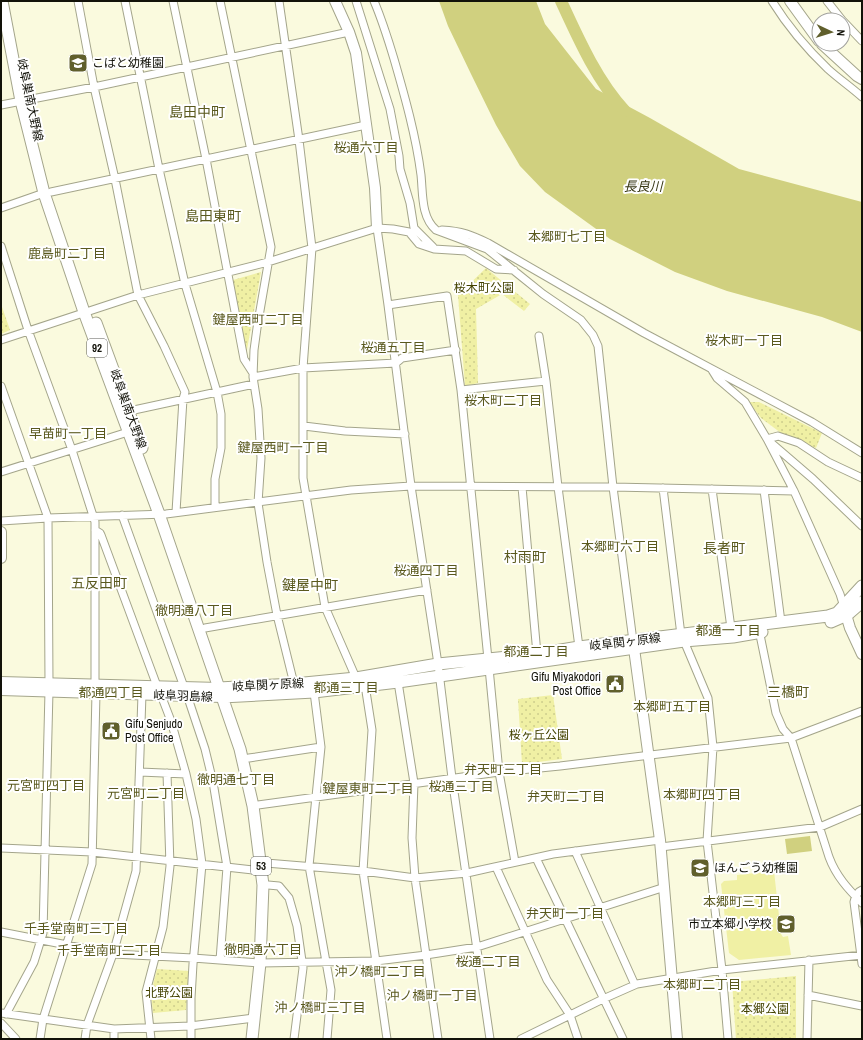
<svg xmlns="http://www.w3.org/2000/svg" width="863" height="1040" viewBox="0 0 863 1040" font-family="'Archivo Narrow','Noto Sans JP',sans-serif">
	<defs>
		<pattern id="park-dots" width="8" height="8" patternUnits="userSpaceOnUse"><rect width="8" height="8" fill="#f0f0a4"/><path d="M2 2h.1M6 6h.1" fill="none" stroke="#cdcd8c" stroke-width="1.8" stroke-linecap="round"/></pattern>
	</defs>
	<rect width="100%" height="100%" fill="#fafade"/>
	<!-- park -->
	<path fill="url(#park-dots)" d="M486,268l44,36 -6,7 -22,-17 -26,15 2,74 -13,3 -7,-91z
		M261,272l-15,83 -13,-75z
		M1,304l9,26 -9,4z
		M749,402h10l63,31 -6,15 -31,-12 -24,-18z
		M553,695l9,64 -40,5 -4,-65z
		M157,969l32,2 -3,39 -33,3 -2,-20z
		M796,976v63h-60l-4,-57z"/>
	<!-- pitch -->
	<path fill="#f0f0a4" d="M774,871l7,63 2,3 5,-1 3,19 -52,5 -10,-7 -8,-69 3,-3 13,-1v-5z"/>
	<!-- water -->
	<path fill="#d0d07f" d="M439,1h97l9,23 51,65 54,29 89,51 123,33v130l-40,-15 -95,-26 -52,-19 -65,-33 -65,-47 -25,-26 -24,-41 -25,-51 -23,-48z
		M810,836l2,15 -25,3 -2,-15z"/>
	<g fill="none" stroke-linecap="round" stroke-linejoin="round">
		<!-- river -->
		<path stroke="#d0d07f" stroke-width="12" d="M561,1c17,37 36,80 64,110"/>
		<defs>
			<path id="street" d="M78,1l16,86 21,92 23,116 26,51 21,46 -2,7 -7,113
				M125,1l34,168 26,115 32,108 4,22v34l-6,31v28
				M173,1l33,158 38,200 9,14
				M220,1l51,246 -14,81 -3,22 -1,27 5,32 3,49 -3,45 9,59 10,53 17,69
				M279,1l20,139 13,108 -9,120v110l22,129 31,71
				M356,1l34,108 9,47 1,13 10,34 4,25 19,19
				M374,1c8,19 14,38 20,58 11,38 22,77 27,116 2,19 0,42 15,55l51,19 56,45 38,26 12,15 5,11 15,141 20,154
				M772,1c15,24 35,48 56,68 11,10 23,18 34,28
				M827,1l15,19
				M843,21l19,20
				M1,105l93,-18 255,-55
				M51,192l315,-67
				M1,208l43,-15
				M377,228l11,77 23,181 27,178 14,114 38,261
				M442,230c20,1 29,5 46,13l156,90 168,89 50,31
				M1,246l27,84 44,120 23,72v162
				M388,305l59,-9 14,94 27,269
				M539,336l7,45 12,106 21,160
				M1,340l137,-45 130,-33 109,-34 16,1 16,3 10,12 15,5 32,2 30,18 18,1
				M712,370l5,8 28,24 22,37 27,52 46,103 4,13
				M253,377l50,-9 93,-5 6,-5 54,-8
				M1,386l47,132 1,165
				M461,390l85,-9
				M130,412l4,-2 120,-26
				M304,426l41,5 60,3
				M767,439l11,-3 21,7 29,19 34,16
				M770,442l43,37 49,47
				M1,472l127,-40
				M522,487l15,167
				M663,488l18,147
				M712,489l19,139
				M764,490l17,132
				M122,515l62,172
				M1,521l47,-3 118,-4 185,-24 60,-4 202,1 181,4
				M95,530l5,3 1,2 56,151
				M205,628l222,-38
				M759,630l17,83 7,16 8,9 38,119c7,19 19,32 33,46
				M684,641l24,57 5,49 -6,94 15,129 6,69
				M489,668l10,104 16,90
				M398,682l16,101 -2,55 3,40 23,161
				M365,685l7,45 -9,141 24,168
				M314,692l7,55 -12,119 22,124 -4,49
				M161,695l10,26 15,53 10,45 6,45 -9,100 -2,34v41
				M187,695l18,54 8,33 14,85 -7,93
				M249,758l72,-11
				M140,772l46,2
				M258,805l241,-33 61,-6 231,-28 71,-27
				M661,847l159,-20 42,-18
				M1,848l91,4 161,18 8,-6 5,-1 97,8 52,7 52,-5 86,-19 107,-14
				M575,851l60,134
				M536,858l87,181
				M496,867l51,113 23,35 8,24
				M268,885l11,1 10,12 8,28 6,42 -9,71
				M862,890c-5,2 -7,7 -8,12l8,62
				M1,932l112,22 80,4 67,5 116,-2 50,-6 51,-8 188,-60
				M808,995l54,11
				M1,1013l113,16 76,-3 64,-8
				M6,1014l28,-52 9,-29 6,-242
				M1,1023l15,16
				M114,1029v10
				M40,1039l3,-20 49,-155 4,-171
				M85,1039l2,-14 26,-71 23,-83 6,-177
				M151,1039l-5,-47 17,-65 7,-61 -3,-93
				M521,1039l82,-40 34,-15 85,-14 140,-15
				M807,1039l2,-79"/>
			<path id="secondary" d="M335,1l14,31 7,21 19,135 2,40
				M790,1l29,40
				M822,44l35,32 5,3
				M1,532v26
				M844,608l6,20 12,26
				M633,641l27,199 17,199
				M1,682l218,6
				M1,690l221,7"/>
			<path id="primary" d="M2,1l19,100 23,92 40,119 75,202 81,235 13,57 10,79 -3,78 -8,76
				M96,323l46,125
				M831,622l16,-7 15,-13
				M219,688l75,-4 62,-6 82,-14 99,-10 42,-7 249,-31 9,-3 25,-27
				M222,697l92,-5 84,-10 286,-41 49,-4 29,-5"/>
		</defs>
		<!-- street casing -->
		<use href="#street" stroke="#a4a58b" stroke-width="9"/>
		<!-- secondary casing -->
		<use href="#secondary" stroke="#a4a58b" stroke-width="12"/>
		<!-- primary casing -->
		<use href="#primary" stroke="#a4a58b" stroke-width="13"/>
		<!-- street -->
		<use href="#street" stroke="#fff" stroke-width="7"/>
		<!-- secondary -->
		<use href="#secondary" stroke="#fff" stroke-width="10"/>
		<!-- primary -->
		<use href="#primary" stroke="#fff" stroke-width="11"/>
	</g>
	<!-- icons -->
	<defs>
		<symbol id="school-square" viewBox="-11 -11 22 22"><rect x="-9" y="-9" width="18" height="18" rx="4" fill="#605f2c" stroke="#fff"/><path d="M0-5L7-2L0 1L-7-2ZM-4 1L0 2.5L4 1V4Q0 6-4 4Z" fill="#fff"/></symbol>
		<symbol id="civic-square" viewBox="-11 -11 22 22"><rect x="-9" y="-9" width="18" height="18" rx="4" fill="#605f2c" stroke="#fff"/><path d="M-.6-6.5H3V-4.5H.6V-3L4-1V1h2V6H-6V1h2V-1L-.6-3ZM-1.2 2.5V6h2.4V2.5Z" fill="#fff"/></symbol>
	</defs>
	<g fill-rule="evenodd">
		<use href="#school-square" x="67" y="52" width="22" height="22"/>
		<use href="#civic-square" x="604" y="673" width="22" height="22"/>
		<use href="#civic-square" x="100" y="720" width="22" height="22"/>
		<use href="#school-square" x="689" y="857" width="22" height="22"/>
		<use href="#school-square" x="775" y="913" width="22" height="22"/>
	</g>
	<g text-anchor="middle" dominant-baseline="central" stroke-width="4" stroke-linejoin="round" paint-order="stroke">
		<!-- shield labels -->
		<g fill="#fff" stroke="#595953" stroke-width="1">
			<rect x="87" y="339" width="20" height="18" rx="3"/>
			<rect x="251" y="857" width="20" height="18" rx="3"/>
		</g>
		<g font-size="11" font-weight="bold" fill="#121209">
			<text x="97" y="348">92</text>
			<text x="261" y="866">53</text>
		</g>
		<!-- poi labels -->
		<g font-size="12" fill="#121209" stroke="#fff" text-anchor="start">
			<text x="92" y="63">こばと幼稚園</text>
			<text x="601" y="677" text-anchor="end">Gifu Miyakodori<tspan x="601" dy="14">Post Office</tspan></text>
			<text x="125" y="724">Gifu Senjudo<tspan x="125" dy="14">Post Office</tspan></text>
			<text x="714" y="868">ほんごう幼稚園</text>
			<text x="772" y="924" text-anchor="end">市立本郷小学校</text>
		</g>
		<!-- street labels -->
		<g font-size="12" fill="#121209" stroke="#fff">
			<text transform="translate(30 100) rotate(78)">岐阜巣南大野線</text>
			<text transform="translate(128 409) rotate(70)">岐阜巣南大野線</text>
			<text transform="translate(625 642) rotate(-7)">岐阜関ヶ原線</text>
			<text transform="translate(268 685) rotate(-3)">岐阜関ヶ原線</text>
			<text transform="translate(183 696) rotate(2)">岐阜羽島線</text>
		</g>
		<!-- park labels -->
		<g font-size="12" fill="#434200" stroke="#fff">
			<text x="484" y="288">桜木町公園</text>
			<text x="539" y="735">桜ヶ丘公園</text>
			<text x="169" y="993">北野公園</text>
			<text x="765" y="1009">本郷公園</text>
		</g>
		<!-- neighbourhood labels -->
		<g font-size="13" fill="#5a591e" stroke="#fff">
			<text x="366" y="147">桜通六丁目</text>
			<text x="567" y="236">本郷町七丁目</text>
			<text x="67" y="253">鹿島町二丁目</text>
			<text x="258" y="319">鍵屋西町二丁目</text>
			<text x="744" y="340">桜木町一丁目</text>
			<text x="393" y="347">桜通五丁目</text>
			<text x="503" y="400">桜木町二丁目</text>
			<text x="68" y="433">早苗町一丁目</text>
			<text x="283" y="447">鍵屋西町一丁目</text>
			<text x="620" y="546">本郷町六丁目</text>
			<text x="426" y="570">桜通四丁目</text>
			<text x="194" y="610">徹明通八丁目</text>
			<text x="728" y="630">都通一丁目</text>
			<text x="536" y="651">都通二丁目</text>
			<text x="346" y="687">都通三丁目</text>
			<text x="111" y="692">都通四丁目</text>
			<text x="672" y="706">本郷町五丁目</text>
			<text x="503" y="769">弁天町三丁目</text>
			<text x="236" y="779">徹明通七丁目</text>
			<text x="46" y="785">元宮町四丁目</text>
			<text x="461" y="786">桜通三丁目</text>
			<text x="368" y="788">鍵屋東町二丁目</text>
			<text x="146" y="793">元宮町二丁目</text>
			<text x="702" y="794">本郷町四丁目</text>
			<text x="566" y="796">弁天町二丁目</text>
			<text x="742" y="901">本郷町三丁目</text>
			<text x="565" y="913">弁天町一丁目</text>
			<text x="76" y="928">千手堂南町三丁目</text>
			<text x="263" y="949">徹明通六丁目</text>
			<text x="109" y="950">千手堂南町二丁目</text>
			<text x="488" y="961">桜通二丁目</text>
			<text x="380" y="971">沖ノ橋町二丁目</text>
			<text x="702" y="984">本郷町二丁目</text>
			<text x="432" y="995">沖ノ橋町一丁目</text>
			<text x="320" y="1007">沖ノ橋町三丁目</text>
		</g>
		<!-- water labels -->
		<g font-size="13" font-style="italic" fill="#383815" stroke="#fff">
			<text x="643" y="186">長良川</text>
		</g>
		<!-- quarter labels -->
		<g font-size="14" fill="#5a591e" stroke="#fff">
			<text x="197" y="112">島田中町</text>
			<text x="213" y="216">島田東町</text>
			<text x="724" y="548">長者町</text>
			<text x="525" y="557">村雨町</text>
			<text x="99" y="583">五反田町</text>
			<text x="310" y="585">鍵屋中町</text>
			<text x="788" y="692">三橋町</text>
		</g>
	</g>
	<!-- border -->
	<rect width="863" height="1040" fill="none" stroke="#121209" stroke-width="4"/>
	<!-- north arrow -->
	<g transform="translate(831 32) rotate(94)"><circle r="19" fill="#ffffff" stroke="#a0a09d"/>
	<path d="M0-3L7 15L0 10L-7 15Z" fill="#605f2c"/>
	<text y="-6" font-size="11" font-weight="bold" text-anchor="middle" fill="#121209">N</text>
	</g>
</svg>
